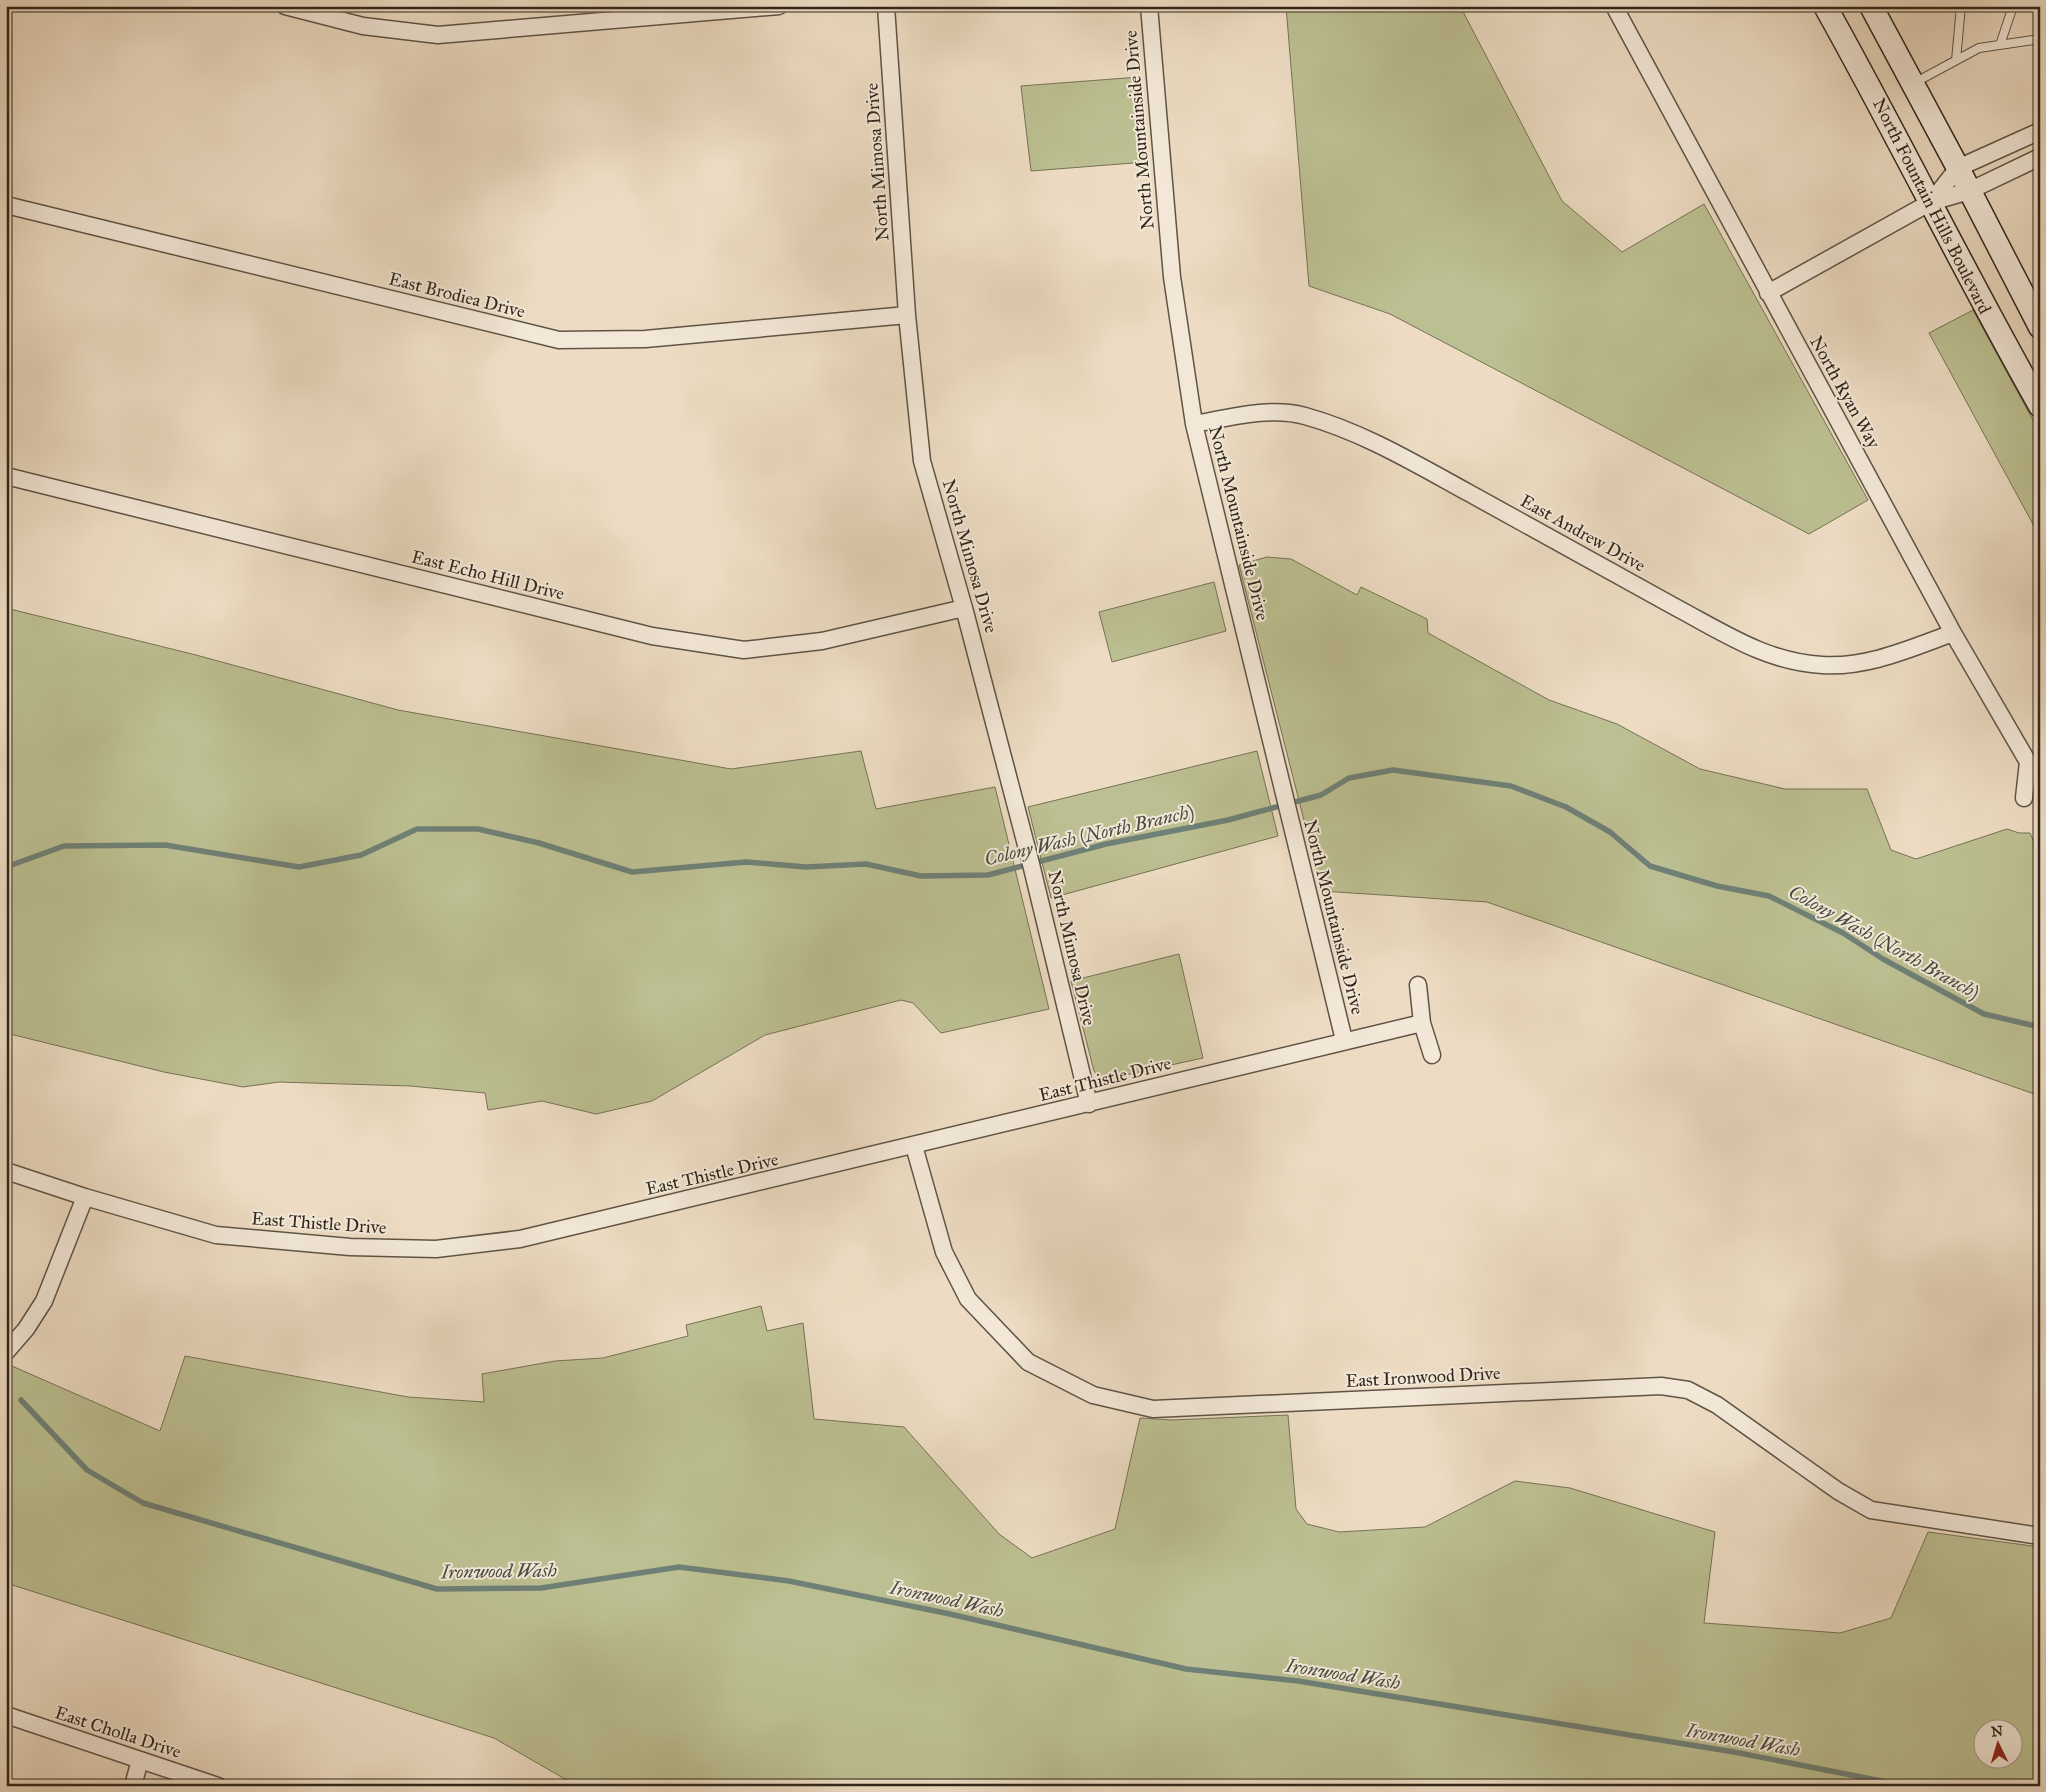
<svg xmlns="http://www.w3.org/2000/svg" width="2046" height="1792" viewBox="0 0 2046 1792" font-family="'IM FELL Great Primer',serif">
	<rect width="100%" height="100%" fill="#eddcc3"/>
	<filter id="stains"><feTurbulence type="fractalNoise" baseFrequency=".004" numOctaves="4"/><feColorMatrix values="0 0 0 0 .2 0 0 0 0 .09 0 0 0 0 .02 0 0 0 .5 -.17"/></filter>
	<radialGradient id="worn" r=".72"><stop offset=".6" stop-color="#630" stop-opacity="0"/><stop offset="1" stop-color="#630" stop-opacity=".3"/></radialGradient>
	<!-- green -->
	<path fill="#bcbf91" stroke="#767256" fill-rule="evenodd" d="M1286,6h174l102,195 60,51 82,-48 164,296 -59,34 -419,-220 -81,-28z
		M1139,77l7,85 -115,9 -10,-85z
		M1973,310l67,123v104l-111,-204z
		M1267,557l24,2 66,36 4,-8 66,32 1,14 121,67 68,24 83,45 85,20h82l24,61 25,9 91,-30 12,4h11l10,22v241l-553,-194 -165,-11 -83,-326z
		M1214,582l12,49 -114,31 -13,-50z
		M6,608l190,47 202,55 333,59 130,-18 15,58 119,-22 54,222 -108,24 -28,-30 -12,-3 -136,35 -113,66 -56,13 -54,-13 -54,9 -3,-17 -75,-7 -131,-4 -36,5 -79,-15 -158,-39z
		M1257,751l21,85 -227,62 -23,-91z
		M1179,954l24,104 -101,22 -8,-9 -23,-90z
		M761,1306l6,25 36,-8 11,96 90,8 95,107 33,24 83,-29 25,-111 32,2 116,-5 8,94 11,15 32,8 86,-5 90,-46 55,7 145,44 -11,91 136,10 51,-15 37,-86 112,15v239h-1463l-83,-48 -488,-155v-213l6,-4 148,65 25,-75 223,41 76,5 -2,-28 73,-13 48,-3 85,-22 -2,-11zM1984,1730h30v30h-30z"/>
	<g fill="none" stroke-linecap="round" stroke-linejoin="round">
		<!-- stream -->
		<path stroke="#6f8076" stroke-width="5.5" d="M6,867l58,-21 101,-1 134,22 62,-12 56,-26h61l61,14 93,29 114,-10 60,5 60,-3 55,12 67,-1 118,-31 122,-24 93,-25 28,-17 44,-8 118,16 55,21 44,25 40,34 67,20 52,10 74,37 40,26 101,55 56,13
			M21,1400l66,70 56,33 294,86 104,-1 138,-21 110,14 161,33 236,55 112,12 436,71 173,34"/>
		<defs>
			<path id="lane" d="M2000,45l13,-39
				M1956,60l5,-54
				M1914,83l65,-35 61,-9"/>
			<path id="street" d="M285,6l78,20 75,9 341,-29
				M886,6l21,309 15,146 42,147 67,256 58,240
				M1149,6l23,271 22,147 150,616
				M1614,6l339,627 75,129 -4,36
				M1931,202l27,-34 82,-37
				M6,205l553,135 86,-1 262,-24
				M1768,293l163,-91 38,-11 71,-34
				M1194,424c34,-6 77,-18 111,-8 58,16 111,48 164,77 69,38 138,77 208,115 47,25 90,54 145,57 46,3 89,-17 131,-32
				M6,476l646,160 92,14 78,-9 142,-33
				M1418,985l4,38 10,32
				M914,1146l30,106 24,47 60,63 65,33 60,14 508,-23 27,4 29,15 121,86 33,19 169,26
				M6,1171l79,26 131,38 134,12 86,2 84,-10 902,-216
				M6,1352l20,-23 18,-28 41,-104
				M6,1715l212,71
				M133,1786l7,-26"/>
			<path id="secondary" d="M1825,6c74,132 140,268 215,400
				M1871,6l87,162 82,159"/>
		</defs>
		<!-- lane casing -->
		<use href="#lane" stroke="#5f5445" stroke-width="10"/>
		<!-- street casing -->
		<use href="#street" stroke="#5f5445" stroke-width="19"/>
		<!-- secondary casing -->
		<use href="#secondary" stroke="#30261b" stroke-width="25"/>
		<!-- lane -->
		<use href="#lane" stroke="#f3e8d8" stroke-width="8"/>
		<!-- street -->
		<use href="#street" stroke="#f3e8d8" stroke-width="16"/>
		<!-- secondary -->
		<use href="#secondary" stroke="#f3e8d8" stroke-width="22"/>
	</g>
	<g text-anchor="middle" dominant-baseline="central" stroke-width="4" stroke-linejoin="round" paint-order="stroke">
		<!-- street labels -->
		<g font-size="18" fill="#30261b" stroke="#f3e8d8">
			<text transform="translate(1139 130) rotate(-95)">North Mountainside Drive</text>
			<text transform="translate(877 162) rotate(-94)">North Mimosa Drive</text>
			<text transform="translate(1932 206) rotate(63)">North Fountain Hills Boulevard</text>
			<text transform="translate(457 295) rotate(14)">East Brodiea Drive</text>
			<text transform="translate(1845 392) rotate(61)">North Ryan Way</text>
			<text transform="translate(1239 523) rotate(76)">North Mountainside Drive</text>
			<text transform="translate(1583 533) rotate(29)">East Andrew Drive</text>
			<text transform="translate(970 556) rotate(74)">North Mimosa Drive</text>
			<text transform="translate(488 575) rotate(14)">East Echo Hill Drive</text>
			<text transform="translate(1334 917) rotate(76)">North Mountainside Drive</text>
			<text transform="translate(1072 948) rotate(77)">North Mimosa Drive</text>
			<text transform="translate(1105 1079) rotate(-14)">East Thistle Drive</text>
			<text transform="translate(712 1174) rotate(-13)">East Thistle Drive</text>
			<text transform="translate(319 1223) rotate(4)">East Thistle Drive</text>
			<text transform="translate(1423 1377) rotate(-3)">East Ironwood Drive</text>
			<text transform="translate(118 1732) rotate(18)">East Cholla Drive</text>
		</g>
		<!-- water labels -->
		<g font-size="19" font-style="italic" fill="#4a4c41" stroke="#f3e8d8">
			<text transform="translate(1089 835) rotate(-13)">Colony Wash (North Branch)</text>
			<text transform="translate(1884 942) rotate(29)">Colony Wash (North Branch)</text>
			<text transform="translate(499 1571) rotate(-1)">Ironwood Wash</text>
			<text transform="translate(947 1599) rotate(12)">Ironwood Wash</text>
			<text transform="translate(1343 1674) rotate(9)">Ironwood Wash</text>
			<text transform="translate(1743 1740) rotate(10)">Ironwood Wash</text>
		</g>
	</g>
	<!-- margin -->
	<rect width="2046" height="1792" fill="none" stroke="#eddcc3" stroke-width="25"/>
	<rect x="8" y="8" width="2031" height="1777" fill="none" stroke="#30261b" stroke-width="2.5"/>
	<rect x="12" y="12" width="2021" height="1767" fill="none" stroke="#30261b"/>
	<!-- north arrow -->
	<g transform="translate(1998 1744) rotate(355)"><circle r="24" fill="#f3e8d8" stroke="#a59a8c"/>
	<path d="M0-4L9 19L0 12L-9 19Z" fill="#8f2418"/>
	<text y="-8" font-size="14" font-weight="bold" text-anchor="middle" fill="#30261b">N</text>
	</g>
	<rect width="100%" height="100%" filter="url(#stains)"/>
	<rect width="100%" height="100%" fill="url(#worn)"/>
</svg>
